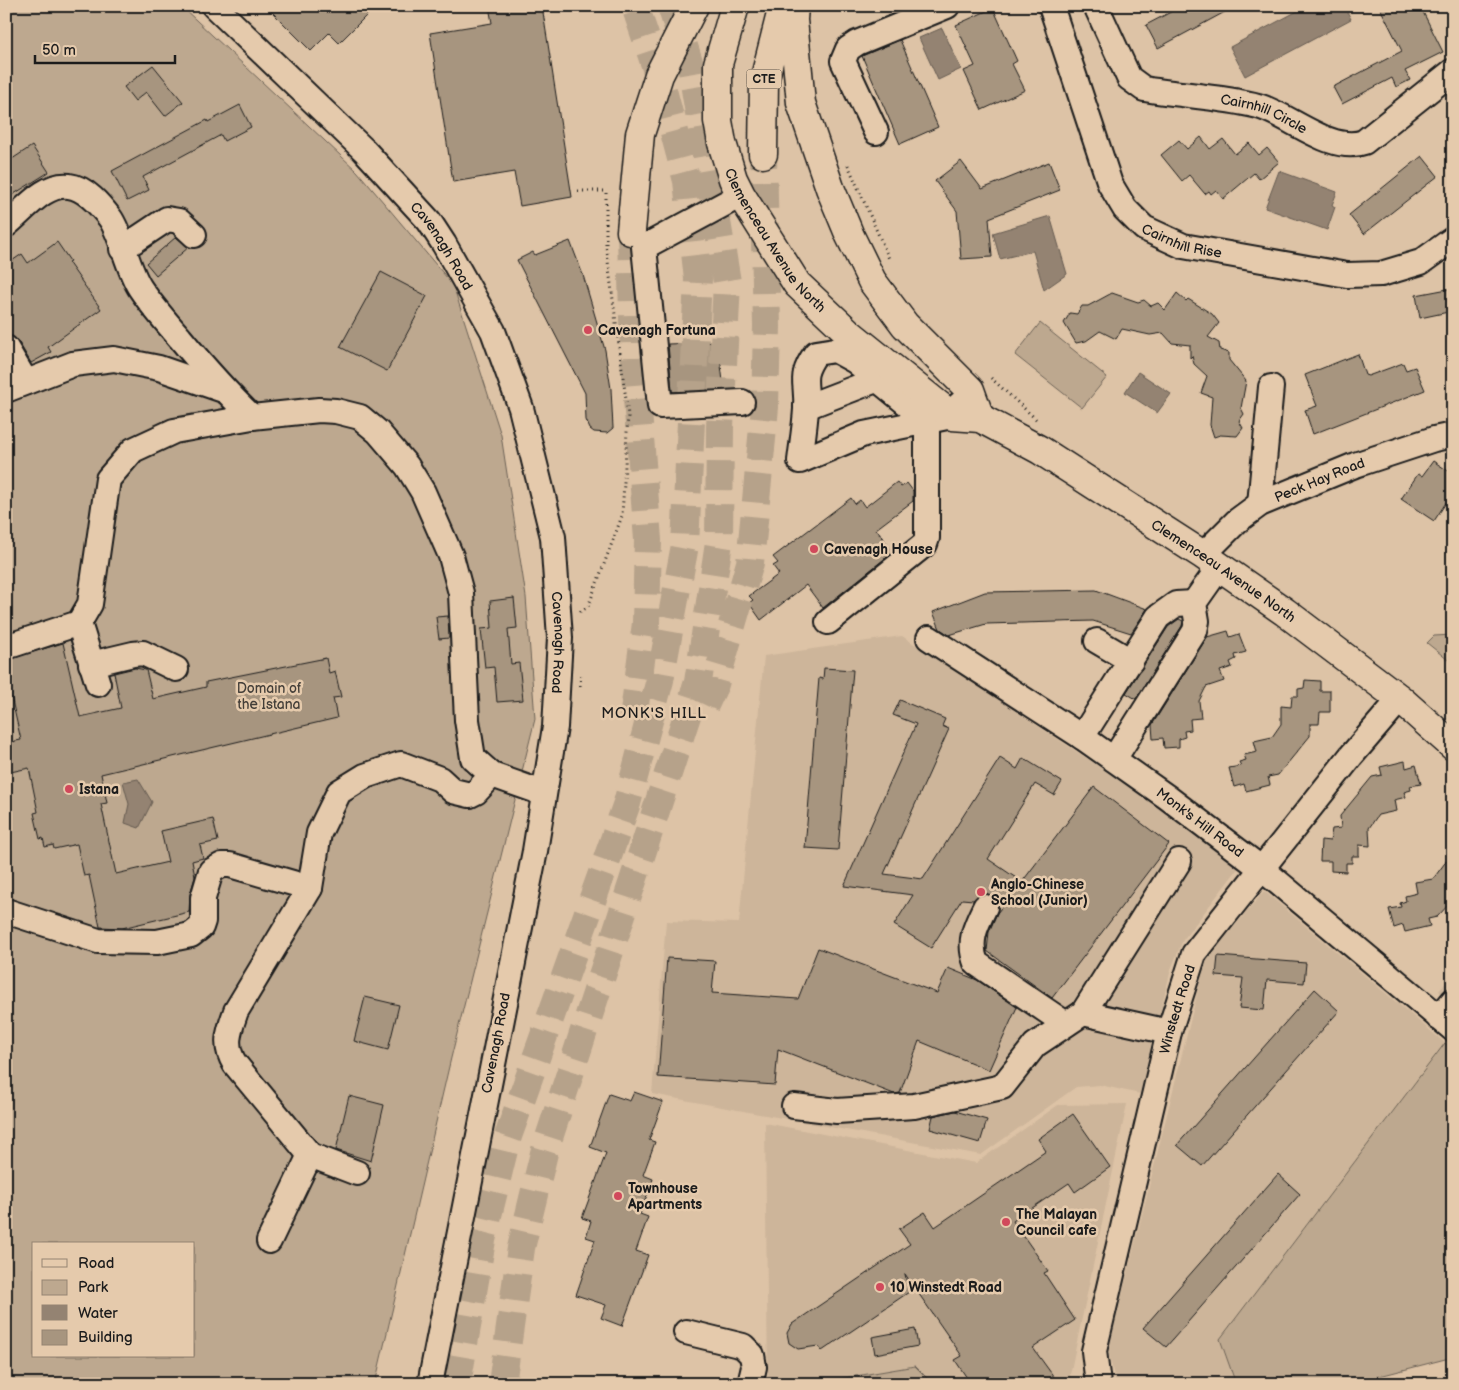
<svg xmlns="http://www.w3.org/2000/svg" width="1459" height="1390" viewBox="0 0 1459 1390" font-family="'Balsamiq Sans',sans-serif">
	<rect width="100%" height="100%" fill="#ddc3a6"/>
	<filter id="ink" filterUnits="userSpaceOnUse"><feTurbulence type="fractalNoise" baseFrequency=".02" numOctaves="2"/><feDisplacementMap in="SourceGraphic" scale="10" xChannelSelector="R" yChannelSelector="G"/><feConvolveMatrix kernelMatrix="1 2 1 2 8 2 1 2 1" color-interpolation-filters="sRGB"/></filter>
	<g filter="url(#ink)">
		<!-- built -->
		<path fill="#cdb59a" d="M902,636l341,226 -60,78 -12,29 -31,125 -40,-9 -24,2 -95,68 -329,-61 14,-173 73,2 25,-267z
			M1264,891l181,152 -225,296 16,45h-120l-8,-33 97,-389z
			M1453,974v29l-14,-12z
			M1127,1104l-57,271 2,9h-139l-18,-18 -106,18h-41l-3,-261 211,40 82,-58z"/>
		<!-- green -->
		<path fill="#bda88f" stroke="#6c6256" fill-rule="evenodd" d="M6,6h175l176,165 96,114 48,150 25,162 9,122 -84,339 -76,326h-369zM34,1244h160v112h-160z
			M1040,323l67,54 -25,31 -67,-53z
			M1453,635v29l-26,-21 7,-7z
			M1445,1043l8,7v307l-104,27h-113l-16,-45z
			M915,1366l18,18h-124z"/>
		<!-- water -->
		<path fill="#948372" stroke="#645a50" d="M1307,6h37l7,13 -106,57 -15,-29z
			M942,28l19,41 -23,11 -19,-42z
			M1279,171l58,21 -5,13 3,2 -8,23 -62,-22z
			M1050,216l17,58 -23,16 -11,-39 -33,8 -7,-26z
			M1138,372l33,22 -14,19 -32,-21z
			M138,779l14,23 -13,26 -14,-5 4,-19 -6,-22z"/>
		<!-- building -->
		<path fill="#a7957f" stroke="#1c1c1c" d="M266,6h110l-37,37 -10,-10 -18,18z
			M489,6h53l30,191 -52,9 -6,-34 -61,10 -23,-149 62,-10z
			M1182,6h54l-78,42 -12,-23z
			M1379,6h41l23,46 -38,19 5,9 -14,7 -4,-9 -50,26 -9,-17 69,-36z
			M993,8l24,53 -5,3 13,26 -43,20 -18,-39 11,-5 -19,-41z
			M900,40l38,87 -38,17 -38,-88z
			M153,65l30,37 -18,14 -19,-24 -11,9 -11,-14z
			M240,105l11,22 -27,14 -3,-6 -78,42 6,13 -22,11 -15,-30 95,-51 1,2z
			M1201,137l9,12 13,-10 12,15 14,-11 10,12 8,-7 12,14 -20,17 -5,-6 -31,26 -7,-9 -5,4 -2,-3 -4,3 -16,-19 -7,6 -21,-26 18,-15 8,9z
			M32,146l17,26 -43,27v-36z
			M1422,156l16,20 -74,58 -15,-19z
			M961,161l21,28 67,-27 11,28 -71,28 3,39 -31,2 -4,-48 -22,-30z
			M176,237l13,10 -33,28 -10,-12z
			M570,241l13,34 22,75 6,39 2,39 -6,5 -13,-1 -4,-3 -4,-9 -1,-27 -68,-133 16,-8 2,3z
			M57,242l13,19 -2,1 33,47 -53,38 3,5 -20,11 -13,-22 -12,-9v-67l16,-11 6,9z
			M381,272l46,24 -40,75 -47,-24z
			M1453,288v23l-33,7 -4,-23z
			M1112,293l26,9 6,-2 7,6 7,-3 7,7 12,-17 9,8 2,-2 24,15 7,9 -11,14 11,6 1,7 9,3v7l17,21 -5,27 3,6 -5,7 4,7 -6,8 -17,-1 -6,2 -4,-12 2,-28 -11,-4 6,-17 -13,-12 -2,-8 -2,2v-13l-18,-2 -9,-10 -13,2 -28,-6 -6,10 -16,-8 -14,10 -10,2 -12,-20 6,-10 7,1 5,-8h6z
			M718,342l6,47 -52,3 -4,-48z
			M1358,354l7,21 3,1 35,-13 3,7 9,-3 10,23 -112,44 -8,-24 12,-4 -12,-31z
			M1433,461l20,13v18l-19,29 -33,-22 17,-25 4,2z
			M897,482l4,5 6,-4 6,8v10l-37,28 17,23 -70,56 -17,-23 -45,35 -12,-17 4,-3 -4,-4 30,-22 -6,-8 5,-3 -5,-6 78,-59 4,6 5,-4 5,7z
			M1096,590l51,19 -16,24 -38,-12 -107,3 -37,11 -9,-6 -7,-17 52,-20z
			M514,598l3,30 -9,1 3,35 8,-1 4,37 -26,2 -3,-35 -9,1 -4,-39 11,-1 -2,-27z
			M448,616l1,22 -10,1 -3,-22z
			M1179,619l4,2 -1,5 -46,73 -10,-6 42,-66z
			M1228,631l2,6 9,-3 7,18 -11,3 1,4 -6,3 2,5 -12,4 4,10 -18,6 -7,14 2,17 -11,1 1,11 -7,1 1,6 -6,2v8l-15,1 -1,-10 -10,1 -1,-14 55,-88z
			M63,643l17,74 41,-9 -7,-35 21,-5 11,2 7,29 53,-12v-5l120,-24 3,15 6,-2 6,26 -8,1 4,20 -236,56 6,29 -6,1 15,70 52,-12 -7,-31 52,-12 5,22 -18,4 3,13 -11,3 3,16 -5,17 -1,18 -67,16 -22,-1 -11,-52 -5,1 -7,-32 -23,5 -1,-4 -8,2 -2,-9 -3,1 -6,-26 4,-1 -9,-44 -23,5v-30l15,-3 -15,-66v-14z
			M824,668l29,2 -15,180 -33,-2 14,-170 4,1z
			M1305,680l15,1v10h10v21h-10l-1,12h-9v12l-32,39 -10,2 2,8 -24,6 -2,-7 -10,3 -5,-19 12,-2 -2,-4 7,-2 -2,-5 13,-3 -3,-11 18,-4 9,-13v-18l10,1 1,-11h6v-7l6,-1z
			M900,700l45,19 -3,7 7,3 -65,145 39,5 77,-121 17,11 6,-11 39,24 -8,13 -19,-11 -47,75 34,23 72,-95 75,57 -117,154 -65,-47 2,-19 8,-19 8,-10 -8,-1 -6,-7 -7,-2 -11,7 -11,-1 -31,49 -37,-23 19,-30 -69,-9 72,-162 -23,-9z
			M1405,761l1,7 10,-3 5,19 -11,2 1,4 -7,2 2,5 -12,3 2,11 -18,4 -9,13 1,18 -11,-1v11h-7v7h-6v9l-15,-1v-10h-11l1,-21 9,1 2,-12 9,-1 -1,-12 32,-39 10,-2 -2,-8z
			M1453,852v48l-16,17 -9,2 2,7 -25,6 -2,-7 -9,3 -5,-19 12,-2 -1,-4 6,-2 -1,-5 12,-3 -2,-11 18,-3z
			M818,948l119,45 11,-25 29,12 40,27 -28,63 -70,-29 -19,52 -6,1 -116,-45 -3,36 -117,-8 9,-119 48,3 -3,32 86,6z
			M1218,956l88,7 -2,20 -37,-3 -3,30 -25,-2 4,-30 -27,-2z
			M1315,989l24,22 -137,155 -25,-21z
			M365,997l34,8 -11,45 -34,-9z
			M634,1092l29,10 -14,38 6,2 -12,33 10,4 -13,35 8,3 -12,34 12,4 -26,71 -21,-8 5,-13 -30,-10 19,-55 -9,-3 5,-16 -9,-3 24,-65 -16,-6 19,-53 21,7z
			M349,1096l35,9 -13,56 -35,-11z
			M955,1111l32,9 -7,23 -50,-14 3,-13z
			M1073,1114l37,53 -35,25 -6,-9 -56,38 35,50 -4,2 31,47 -42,28 26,36h-88l-16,-24 7,-4 -57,-82 4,18 -87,59 -4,-5 -20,3 -9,-6 -2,-10 5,-9 118,-80 -11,-15 26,-17 10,15 111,-76 -8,-12z
			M1278,1174l22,20 -134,153 -23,-19z
			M915,1329l3,17 -43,8 -3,-17z"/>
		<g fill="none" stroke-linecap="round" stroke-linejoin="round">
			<!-- highway-tunnel -->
			<path stroke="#b6a28a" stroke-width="28" stroke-dasharray="28 14" stroke-linecap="butt" d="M631,231l3,129 14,180 -2,83 -14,104
				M705,705l10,-21 35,-121 15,-156 2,-81 -4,-172
				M457,1384l25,-144 24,-98 121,-339 33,-123 25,-135 13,-266 -11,-98 -26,-98 -26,-77
				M502,1384l19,-136 23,-95 154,-471 21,-140 1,-115 7,-145 -35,-211 -21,-65"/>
			<defs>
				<g id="minor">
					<path id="s1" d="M214,6l150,144 65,71 15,23 49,87 28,77 32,129 7,101 -5,89 -20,124 -105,533"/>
					<path id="s2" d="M1051,6l59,178 15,25 19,19 39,18 164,29 34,-1 40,-12 32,-23"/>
					<path id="s3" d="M1096,6l33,72 15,11c35,6 80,8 114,17 32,9 73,48 106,36l89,-71"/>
					<path d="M876,132l-33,-71 5,-12 9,-6 90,-37"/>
					<path d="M741,195l-97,52 16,159 82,-4"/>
					<path d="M6,225c18,-14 38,-42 63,-39 17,2 31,19 41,32 12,17 17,50 30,70 12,18 26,34 40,50 23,28 46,54 72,79"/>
					<path d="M122,249l45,-30 12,2 15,14"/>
					<path d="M6,348l20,34"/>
					<path d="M6,390l67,-26 41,-5 45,9 64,22"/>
					<path d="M806,407l70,-27"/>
					<path d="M927,420l-72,-59 -20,-11 -19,3c-18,26 -8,28 -10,56 -1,17 -4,35 -6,52l64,-27 88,-18 8,-12"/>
					<path d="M1260,504l11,-117"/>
					<path id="s4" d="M1203,555l34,-34 23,-17 95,-39 79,-26 19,-4"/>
					<path d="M828,622l97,-78 2,-6v-118"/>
					<path d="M79,623l19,61"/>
					<path id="s5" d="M929,638l153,99 85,60 95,72 191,160"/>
					<path d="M1097,641l34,20"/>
					<path d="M6,647l73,-24 11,-19 18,-125 25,-29 41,-19 78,-14 67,-7 17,1 24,6 18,15 29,34 16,26 28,64 10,37 6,127 6,38 19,17 51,18"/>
					<path d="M91,664l42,-10 10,-1 33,16"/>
					<path d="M1082,737l76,-120 18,-13 18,-1"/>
					<path d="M1114,759l81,-128 2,-10 -3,-18 26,-37"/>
					<path d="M985,907c-10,20 -17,35 -9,56l90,61"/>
					<path d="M6,911l92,30 59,1 34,-7 10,-8 2,-6v-23l8,-27 11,-6h8l80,23"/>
					<path d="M1083,1013l86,19"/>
					<path d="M1439,1018l14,-17"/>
					<path d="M794,1106l43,5 77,-5 88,-19 33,-42 48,-32 96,-152"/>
					<path d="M357,1173l-47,-18 -75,-91c-12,-19 -6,-33 1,-53l74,-123 9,-55 20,-41 26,-16 36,-12 39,15 13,12 17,4 6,-3 16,-17"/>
					<path d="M269,1241l41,-86"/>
					<path d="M686,1332l57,14 9,9 2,12 -4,17"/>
					<path id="s6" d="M1098,1384l-4,-33 75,-319 25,-78 157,-198 49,-57"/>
				</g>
				<g id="major">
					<path id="s7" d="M735,6l-17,58v57l4,22 11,36 8,16 56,89 52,49 103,83 28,2 60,32 163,105 82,57 115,87 53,47"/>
					<path d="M794,6l-1,14 8,83 29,85 20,48 22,45 33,44 65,65 10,28"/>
				</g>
				<path id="highway" d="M763,154l1,-73 19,-75
					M631,231l9,-97 19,-59 35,-69"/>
			</defs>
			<!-- minor casing -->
			<use href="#minor" stroke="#1c1c1c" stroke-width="28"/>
			<!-- major casing -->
			<use href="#major" stroke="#1c1c1c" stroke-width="31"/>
			<!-- highway casing -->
			<use href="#highway" stroke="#1c1c1c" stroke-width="31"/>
			<!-- path -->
			<path stroke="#1c1c1c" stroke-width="3" stroke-dasharray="1 4" stroke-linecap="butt" d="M848,165l42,96
				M578,191h28v55l22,169 -6,101 -34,91 -9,5
				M991,378l47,43
				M580,686l1,-14"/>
			<!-- minor -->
			<use href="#minor" stroke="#e5caac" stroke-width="24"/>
			<!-- major -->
			<use href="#major" stroke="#e5caac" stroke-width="28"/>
			<!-- highway -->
			<use href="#highway" stroke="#e5caac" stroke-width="28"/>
		</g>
	</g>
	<!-- markers -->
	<g fill="#d1495b" stroke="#e5caac" stroke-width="2">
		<circle cx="588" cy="330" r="5"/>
		<circle cx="814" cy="549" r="5"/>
		<circle cx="69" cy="789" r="5"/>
		<circle cx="981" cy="892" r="5"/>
		<circle cx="618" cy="1196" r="5"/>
		<circle cx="1006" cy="1222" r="5"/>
		<circle cx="880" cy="1287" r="5"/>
	</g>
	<g text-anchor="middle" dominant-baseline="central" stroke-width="5" stroke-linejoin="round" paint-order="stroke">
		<!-- shield labels -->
		<rect fill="#e5caac" stroke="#585047" stroke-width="1" x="746.5" y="69.5" width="35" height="19" rx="4"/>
		<g font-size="12" font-weight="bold" fill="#1c1c1c">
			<text x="764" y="79">CTE</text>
		</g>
		<!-- street labels -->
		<g font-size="14" fill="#1c1c1c" stroke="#e5caac">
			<text stroke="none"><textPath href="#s3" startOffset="221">Cairnhill Circle</textPath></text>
			<text stroke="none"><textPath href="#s7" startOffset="252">Clemenceau Avenue North</textPath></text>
			<text stroke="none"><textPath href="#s2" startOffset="284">Cairnhill Rise</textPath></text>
			<text stroke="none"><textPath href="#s1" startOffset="332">Cavenagh Road</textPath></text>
			<text stroke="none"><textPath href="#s4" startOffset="141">Peck Hay Road</textPath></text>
			<text stroke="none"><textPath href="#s7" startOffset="820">Clemenceau Avenue North</textPath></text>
			<text stroke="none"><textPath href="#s1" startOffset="752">Cavenagh Road</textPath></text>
			<text stroke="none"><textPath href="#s5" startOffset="328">Monk's Hill Road</textPath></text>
			<text stroke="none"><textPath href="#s6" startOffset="385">Winstedt Road</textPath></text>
			<text transform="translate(496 1043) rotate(-79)">Cavenagh Road</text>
		</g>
		<!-- poi labels -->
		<g font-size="14" font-weight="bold" fill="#1c1c1c" stroke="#e5caac" text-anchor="start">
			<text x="598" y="330">Cavenagh Fortuna</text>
			<text x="824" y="549">Cavenagh House</text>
			<text x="79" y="789">Istana</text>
			<text x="991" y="884">Anglo-Chinese<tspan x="991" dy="16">School (Junior)</tspan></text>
			<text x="628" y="1188">Townhouse<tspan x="628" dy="16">Apartments</tspan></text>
			<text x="1016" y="1214">The Malayan<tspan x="1016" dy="16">Council cafe</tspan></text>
			<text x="890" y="1287">10 Winstedt Road</text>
		</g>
		<!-- park labels -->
		<g font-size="14" fill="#443f39" stroke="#e5caac">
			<text x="269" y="688">Domain of<tspan x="269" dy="16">the Istana</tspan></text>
		</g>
		<!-- neighbourhood labels -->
		<g font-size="15" letter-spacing="1" fill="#1c1c1c" stroke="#e5caac">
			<text x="654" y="713">MONK'S HILL</text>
		</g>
	</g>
	<!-- margin -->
	<rect width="1459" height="1390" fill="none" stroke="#e5caac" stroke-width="25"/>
	<rect x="12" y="12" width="1434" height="1365" fill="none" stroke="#1c1c1c" stroke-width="2" filter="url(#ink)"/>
	<!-- legend -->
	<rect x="32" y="1242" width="162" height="115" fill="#e5caac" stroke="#958472"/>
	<rect x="42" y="1259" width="25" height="8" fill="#e5caac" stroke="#958472"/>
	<text x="78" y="1268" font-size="15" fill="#1c1c1c">Road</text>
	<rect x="42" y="1280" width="25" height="15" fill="#bda88f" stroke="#958472"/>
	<text x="78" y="1292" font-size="15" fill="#1c1c1c">Park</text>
	<rect x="42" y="1305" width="25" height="15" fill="#948372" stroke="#958472"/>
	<text x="78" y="1318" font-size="15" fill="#1c1c1c">Water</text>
	<rect x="42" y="1330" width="25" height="15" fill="#a7957f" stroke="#958472"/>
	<text x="78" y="1342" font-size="15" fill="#1c1c1c">Building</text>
	<!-- scale -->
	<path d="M35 55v8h140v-8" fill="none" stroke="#1c1c1c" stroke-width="2.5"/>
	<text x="42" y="55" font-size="15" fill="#1c1c1c" stroke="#e5caac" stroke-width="4" paint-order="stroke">50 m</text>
</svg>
